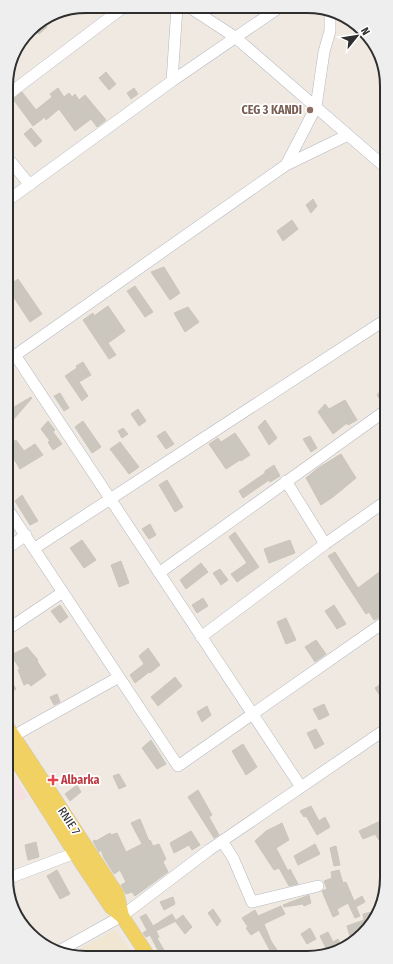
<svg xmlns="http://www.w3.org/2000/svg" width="393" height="964" viewBox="0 0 393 964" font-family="'Fira Sans Condensed',sans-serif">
	<rect width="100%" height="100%" fill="#efe9e1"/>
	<!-- education -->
	<path fill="#f0e6d1" d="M115,930l19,26h-63l-3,-1z"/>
	<!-- medical -->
	<path fill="#f5dfe0" d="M8,764l20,34 -20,5z"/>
	<!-- building -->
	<path fill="#cbc7bf" stroke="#cbc5ba" d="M42,20l5,7 -8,7 -6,-7z
		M106,72l10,12 -7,6 -10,-12z
		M58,88l6,9 5,-4 3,4 3,-3 4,6 6,-5 21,25 -9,7 -6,-8 -16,12 -16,-22 -13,11 -1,-3 -12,9 -20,-27 9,-7 14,18 16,-13 -2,-3z
		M134,88l4,6 -7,5 -4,-6z
		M31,128l11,13 -7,6 -11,-13z
		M313,199l4,7 -6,7 -5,-8z
		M292,220l6,9 -15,12 -6,-10z
		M164,267l16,26 -10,7 -19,-28z
		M18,279l24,35 -12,8 -23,-35z
		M135,286l18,26 -8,5 -18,-26z
		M108,306l17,25 -17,12 8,12 -7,4 -26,-39 10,-7 1,3z
		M188,307l11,15 -14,10 -11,-19z
		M83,362l8,13 -12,7 9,14 -6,5 -17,-25 12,-8 -1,-2z
		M385,385v19h-2l-6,-9z
		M60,393l9,15 -5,3 -10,-15z
		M31,397l1,1 -19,22 -6,-9z
		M345,400l12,20 -9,5 -1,-2 -14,11 -15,-22 7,-8 4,5z
		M138,409l8,12 -7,5 -8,-12z
		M265,420l12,18 -8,7 -11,-18z
		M48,421l7,9 -2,2 9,12 -9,6 -5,-8 2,-1 -9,-12z
		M83,421l18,26 -9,6 -17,-26z
		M123,428l5,6 -6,4 -4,-7z
		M165,431l9,13 -8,5 -9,-13z
		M235,433l15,22 -9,6 -1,-1 -14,9 -17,-25 9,-6 3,4z
		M310,436l7,12 -6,4 -8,-13z
		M16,440l8,11 11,-7 8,11 -23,14 -8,-13 -5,3v-13z
		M120,442l19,25 -10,7 -19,-25z
		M341,454l15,24 -23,19 -12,8 -15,-27 12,-10z
		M274,465l6,11 -10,6 -1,-2 -26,18 -4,-7 26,-18v-2z
		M167,480l16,27 -8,5 -16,-27z
		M22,495l16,26 -8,4 -15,-24z
		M150,524l6,11 -7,4 -7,-10z
		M235,532l24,35 -22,15 -6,-8 16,-11 -18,-26z
		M82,540l14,20 -12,8 -14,-20z
		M290,540l5,13 -26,10 -5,-14z
		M335,552l23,36 28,-21v47l-12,6 -5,-8 -3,2 -38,-58z
		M121,561l8,22 -10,4 -8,-22z
		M201,563l7,9 -22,17 -6,-9z
		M220,569l8,11 -7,5 -8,-12z
		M203,598l5,8 -11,7 -5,-8z
		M60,605l8,12 -8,6 -9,-12z
		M334,605l12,19 -9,5 -12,-18z
		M286,618l10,22 -10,4 -9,-22z
		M316,640l10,14 -11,8 -10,-15z
		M27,647l11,13 -1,1 9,14 -15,11 -3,-3 -4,2 -6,-15 2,-1 -9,-14z
		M148,648l12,17 -10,8 -1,-1 -14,11 -5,-8 14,-11 -5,-8z
		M8,675l8,14 -8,5z
		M175,677l7,9 -24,20 -7,-9z
		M384,682l2,3v20l-11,-17z
		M57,694l3,8 -6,3 -4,-8z
		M324,704l5,11 -10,5 -6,-11z
		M207,706l4,9 -9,7 -5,-10z
		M316,729l8,15 -9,5 -8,-16z
		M151,740l15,24 -9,5 -15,-21z
		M243,744l14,23 -11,8 -14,-24z
		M119,774l7,12 -7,3 -6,-13z
		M77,785l4,7 -11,9 -5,-7z
		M198,790l14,25 -3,2 10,18 -5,3 -26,-41z
		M311,806l8,15 6,-4 5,10 -13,8 -11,-19 -2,1 -4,-6z
		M387,818v22l-6,3 -6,-9 -12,5 -4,-8z
		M140,819l9,22 1,-1 3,6 6,-2 7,15 -3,3 5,10 -33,24 -3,-4 -6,2 -5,-9 5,-3 -6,-12 -6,4 -10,-16 -3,-8 -2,2 -6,-11 2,-1 1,1 14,-8 1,2 6,-2 9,19 16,-8 -11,-21z
		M282,823l7,17 -13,8 12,23 2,-2 8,15 -9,2 -10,-18 -5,2 -19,-29 11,-10z
		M191,831l9,14 -8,5 -3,-5 -15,8 -4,-10z
		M36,842l3,15 -11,3 -3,-15z
		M315,844l5,10 -22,11 -4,-9z
		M336,846l4,19 -6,1 -4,-18z
		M57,870l13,24 -10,5 -13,-23z
		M339,870l4,13 3,-1 8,19 8,-5 3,6 -9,5 4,9 -5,2 -7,-15 -11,6 2,5 -6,3 -11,-26 5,-2 -3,-8 8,-3 -1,-6z
		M309,895l2,8 -7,3 -1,-2 -19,3 -1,-2z
		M173,897l2,7 -11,6 -4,-8z
		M281,906l4,8 -21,10 7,17 10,15h-8l-14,-26 -8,5 -5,-7 2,-1 -6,-9 13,-8 3,6z
		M213,909l8,12 -4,5 -9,-13z
		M376,911l-6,16 -11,3 1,3 -10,3 -3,-10 17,-6 -1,-6z
		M146,914l7,12 19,-12 4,7 -20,10 3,6 -2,1 8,14 -4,4 -11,-21 -4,2 -3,-4 4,-3 -7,-13z
		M183,915l9,12 -7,7 -10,-13z
		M310,928l6,11 -9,5 -6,-10z
		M328,932l5,10 5,-3 3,7 -12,8 -9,-18z"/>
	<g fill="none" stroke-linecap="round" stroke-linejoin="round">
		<defs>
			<path id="minor" d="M189,7l46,30 150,130
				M172,81l5,-74
				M6,96l119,-90
				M6,156l24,29
				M286,165l30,-58 8,-55 6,-21v-19
				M7,201l165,-120 108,-74
				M15,355l286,432
				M7,361l279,-196 62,-30
				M286,481l39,63
				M7,508l171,258 208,-145
				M8,548l18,-13
				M35,548l350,-228
				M159,573l226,-162
				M8,629l55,-37
				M201,637l124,-93 61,-43
				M8,739l111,-62
				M222,841l11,17 19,44 66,-16
				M9,878l66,-25
				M59,951l63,-35 87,-66 177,-121"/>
			<path id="major" d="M8,728l109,166 5,22 26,40
				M8,747l67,106 36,54 11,9"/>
		</defs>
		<!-- minor casing -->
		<use href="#minor" stroke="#b4b7c1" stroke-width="12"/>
		<!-- major casing -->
		<use href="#major" stroke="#c9c9c9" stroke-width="15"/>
		<!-- minor -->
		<use href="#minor" stroke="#fff" stroke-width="11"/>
		<!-- major -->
		<use href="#major" stroke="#f2d163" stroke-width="14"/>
	</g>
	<!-- markers -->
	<circle fill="#8d6e63" stroke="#fff" stroke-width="1.5" cx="310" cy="110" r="4"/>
	<path fill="#e0444e" stroke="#fff" stroke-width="1.5" d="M51 774h4v4h4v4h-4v4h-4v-4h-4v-4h4z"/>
	<g text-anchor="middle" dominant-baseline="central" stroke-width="3.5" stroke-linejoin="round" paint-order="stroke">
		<!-- education labels -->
		<g font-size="12" font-weight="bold" fill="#785e54" stroke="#fff" text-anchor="end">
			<text x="302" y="110">CEG 3 KANDI</text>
		</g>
		<!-- health labels -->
		<g font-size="12" font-weight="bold" fill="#be3a42" stroke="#fff" text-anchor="start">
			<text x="61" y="780">Albarka</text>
		</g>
		<!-- street labels -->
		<g font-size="12" fill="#2e2e2e" stroke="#fff">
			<text transform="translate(69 821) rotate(57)">RNIE 7</text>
		</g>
	</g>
	<!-- crop -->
	<path d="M0 0H393V964H0ZM86 13H307A73 73 0 0 1 380 86V878A73 73 0 0 1 307 951H86A73 73 0 0 1 13 878V86A73 73 0 0 1 86 13Z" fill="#eee" fill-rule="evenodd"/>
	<path fill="none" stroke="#2e2e2e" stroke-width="2" d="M86 13H307A73 73 0 0 1 380 86V878A73 73 0 0 1 307 951H86A73 73 0 0 1 13 878V86A73 73 0 0 1 86 13Z"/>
	<!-- north arrow -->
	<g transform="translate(357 36) rotate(60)" stroke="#ffffff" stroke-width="3" paint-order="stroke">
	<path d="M0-3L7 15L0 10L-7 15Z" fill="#2e2e2e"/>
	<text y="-6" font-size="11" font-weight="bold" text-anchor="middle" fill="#2e2e2e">N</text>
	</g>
</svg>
